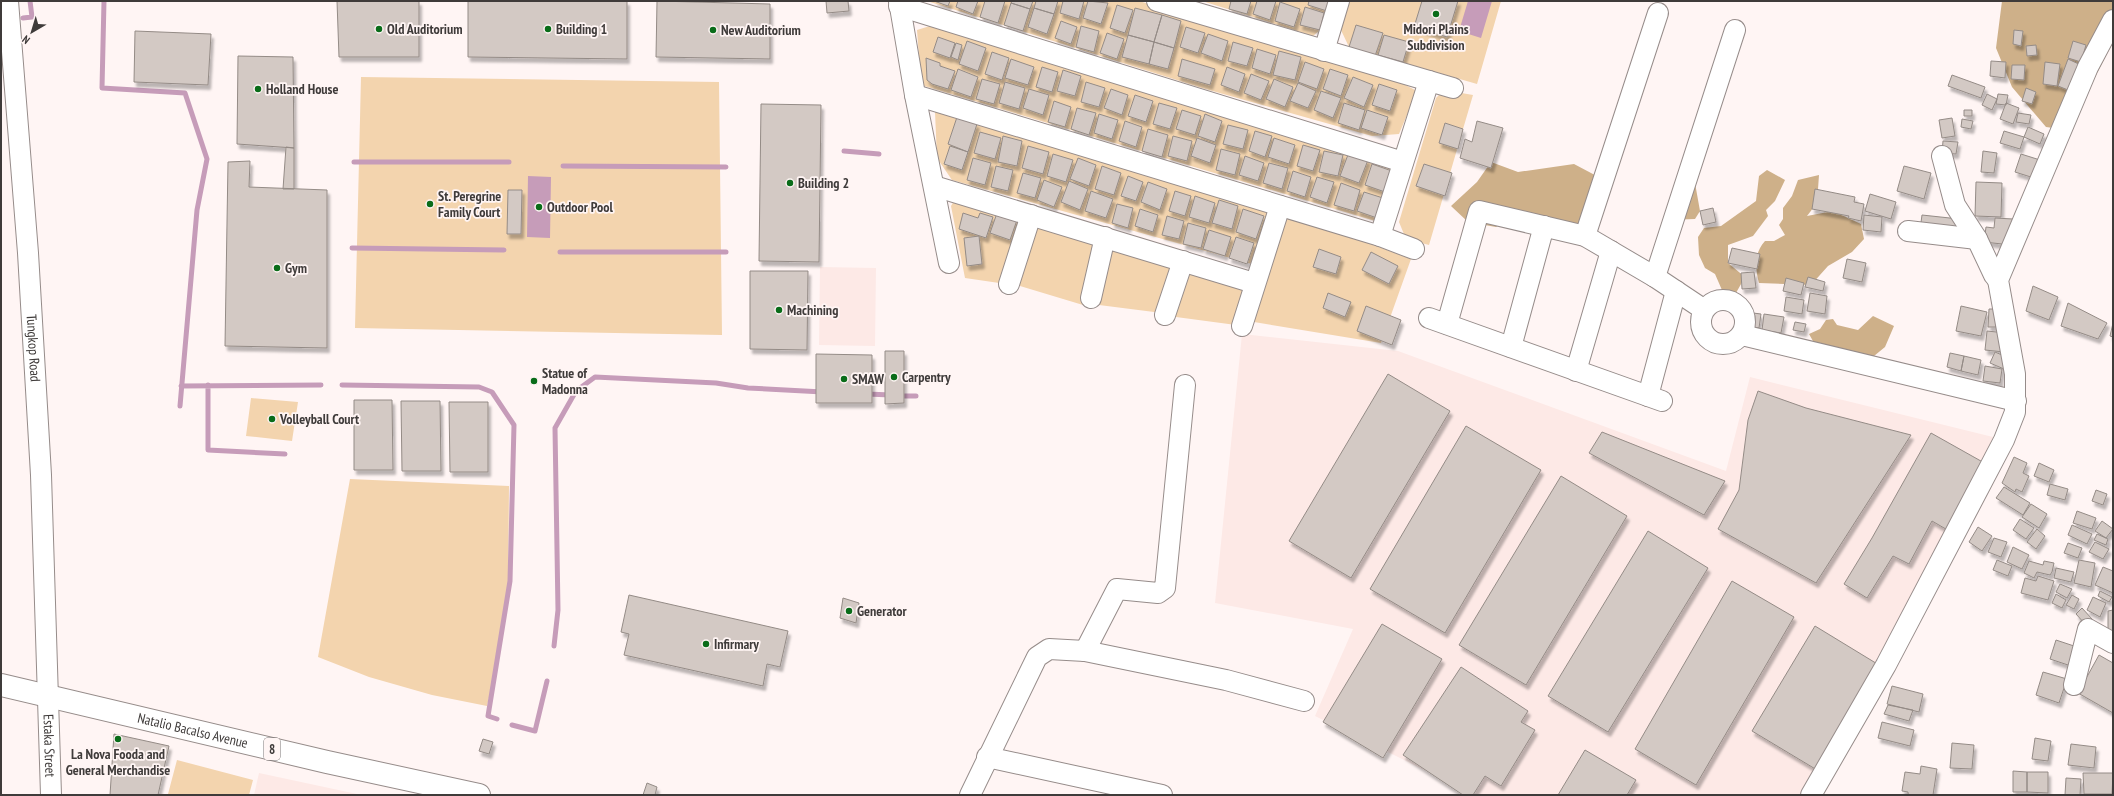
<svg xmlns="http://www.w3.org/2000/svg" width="2114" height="796" viewBox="0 0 2114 796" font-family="'PT Sans Narrow',sans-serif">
	<defs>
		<filter id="shadow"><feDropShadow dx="2.5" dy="4.5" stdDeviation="1" flood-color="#0004"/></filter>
	</defs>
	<rect width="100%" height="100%" fill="#fff5f4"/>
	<!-- built -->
	<path fill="#fde9e6" d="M820,267l56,1 -1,78 -56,-1z
		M1242,334l156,17 328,120 24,-94 247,61 -62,123 -134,234h-326l-160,-79 38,-87 -138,-26z
		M259,773l98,21v1h-103z"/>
	<!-- green -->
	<path fill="#f3d4ae" d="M927,1h212l241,71 37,19 -18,43 -27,2 -170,-48z
		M1202,1h131l-7,24 -13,11z
		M1348,1h153l-24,83 -128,-37 -9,-19z
		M933,25l465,142 -23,54 -454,-136 -4,-55z
		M361,77l358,5 3,253 -367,-7z
		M1444,90l29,5 -44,150 -23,-6 -7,-17 37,-124z
		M951,110l320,98 -19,56 -300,-84 -15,-22 -2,-46z
		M959,193l75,33 60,12 4,13 -15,54 -63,-19 -55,-8 -14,-72z
		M1295,216l116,43 -30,84 -127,-21 30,-101z
		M1119,246l54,21 -11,46 -63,-8 8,-49z
		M1194,268l41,11 12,14 -11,32 -60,-8v-6l10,-34z
		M251,398l47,4 -6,39 -46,-5z
		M350,479l159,7 -1,108 -6,48 -15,64 -55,-11 -63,-18 -51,-20z
		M177,760l76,20 -4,15 -81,-1z"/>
	<!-- forest -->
	<path fill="#ceb089" d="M2002,1h111v41l-45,88 -22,-3 -34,-40 -16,-39z
		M1491,162l27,10 56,-8 34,18 -29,51 -66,-15 -17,9 -28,-5 -17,-16 26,-24z
		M1767,170l18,10 -10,21 -9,9 2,6 -15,20 -25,9v18l17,14 -13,23 -7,-3 -10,-23 -10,-6 -6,-13 -1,-18 6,-9 17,-2 35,-25 3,-25z
		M1819,175l-2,28 -10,13 26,-5 28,13 3,15 -12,13 -24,14 -17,19 -52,-2c-4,-15 -5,-30 6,-42h9l11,-6 -6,-10 4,-6v-11l9,-12 6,-16z
		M1695,183l5,28 -5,8 -28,1z
		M1873,316l21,10 -9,21 -11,9 -22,7 -34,-13 -9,-16 11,-5 6,-9 7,-1 4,6 21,5z"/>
	<!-- water -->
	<path fill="#c69cb9" d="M1468,1h24l-11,37 -22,-7z
		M528,176l23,1 -1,61 -23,-1z"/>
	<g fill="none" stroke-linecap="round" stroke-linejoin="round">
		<!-- stream -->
		<path stroke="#c69cb9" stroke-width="5" d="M104,1l-2,87 83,5 22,66 -10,51 -17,196
			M23,18l9,-1 -2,-16
			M844,151l35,3
			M354,162h155
			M563,166l163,1
			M352,248l152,2
			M560,252h166
			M208,385v65l77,4
			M342,385l137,2 13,5 22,33 -4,156 -22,135 9,3
			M181,386l140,-1
			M867,394l24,1
			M899,396h17
			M554,646l4,-36 -3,-182 21,-37 19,-14 121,6 32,5 75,4
			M512,725l23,6 12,-50"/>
	</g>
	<!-- building -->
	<path fill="#d3c9c4" stroke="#948b86" filter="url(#shadow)" d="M337,1h82v56h-80z
		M468,1h159v58l-159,-2z
		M657,1l113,3v55l-114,-2z
		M826,1h22l1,10 -22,2z
		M934,1h16l-2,5z
		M958,1h20l-5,13 -17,-7z
		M985,1h20l-7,22 -18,-6z
		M1012,1h21l-3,8 -19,-6z
		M1036,1h22l-4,13 -20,-6z
		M1063,1h21l-5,18 -19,-6z
		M1088,1l20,2 -7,21 -18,-6z
		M1231,1h20l-4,13 -18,-5z
		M1257,1h19l-6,19 -17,-6z
		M1309,1h21l-3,10 -19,-6z
		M1422,1h36l-11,36 -33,-10z
		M1280,2l20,7 -6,18 -19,-6z
		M1011,3l19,6 -7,22 -19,-6z
		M1117,5l16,5 -8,23 -15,-5z
		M1305,7l19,6 -4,17 -20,-5z
		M1034,8l20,6 -7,20 -19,-7z
		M1135,8l27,7 -8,27 -26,-7z
		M1162,15l19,6 -7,27 -20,-6z
		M1061,21l16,6 -6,17 -16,-6z
		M1356,25l27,8 -8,23 -26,-9z
		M1081,26l18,5 -5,21 -18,-5z
		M1186,27l19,6 -7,20 -18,-6z
		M2014,30l9,1 -2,15 -8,-2z
		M135,31l76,3 -3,51 -74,-3z
		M1107,33l17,6 -7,20 -17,-6z
		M1208,34l20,7 -6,20 -21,-8z
		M1128,35l26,7 -5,22 -27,-7z
		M1384,35l25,7 -6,20 -25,-7z
		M938,37l17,6 -5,15 -17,-6z
		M967,41l19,7 -8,23 -19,-7z
		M2073,41l13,4 -5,17 -13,-4z
		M1154,42l20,6 -6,21 -19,-5z
		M1233,42l20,6 -6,18 -19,-5z
		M956,43l6,2 -4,15 -7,-3z
		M2036,45l1,10 -10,1 -1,-10z
		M1257,49l19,6 -6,19 -18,-6z
		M1279,51l22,6 -6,23 -22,-5z
		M992,52l17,6 -7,22 -17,-6z
		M238,56l55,1 1,91 -57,-4z
		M926,58l14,5v3l15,5 -7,18 -16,-5 -5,-4z
		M1011,59l23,8 -6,18 -23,-7z
		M1182,59l33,10 -5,16 -32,-9z
		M2068,59l15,7 -10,26 -15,-6z
		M1991,61l15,1 -1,16 -15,-2z
		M1305,62l19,7 -7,20 -19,-7z
		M2045,62l15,2 -3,22 -14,-2z
		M2012,65h13l-1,15 -13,-1z
		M1042,67l16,5 -6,20 -16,-5z
		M1227,67l18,7 -6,18 -18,-7z
		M958,69l20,8 -7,20 -20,-7z
		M1330,69l18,6 -7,21 -18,-7z
		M1063,70l18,6 -6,20 -18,-5z
		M1251,74l18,7 -8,19 -17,-7z
		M1952,75l33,12 -4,11 -33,-12z
		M1353,77l20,8 -9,22 -20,-9z
		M982,79l18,5 -6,20 -18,-5z
		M1274,79l19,8 -8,20 -19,-8z
		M1005,82l20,6 -6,21 -20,-6z
		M1086,82l19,6 -6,19 -18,-5z
		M1298,83l18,8 -8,17 -18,-7z
		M1379,84l18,6 -7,21 -18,-6z
		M2026,88l10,4 -4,12 -10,-3z
		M1029,89l20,6 -6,20 -20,-7z
		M1111,89l17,6 -6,20 -18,-7z
		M1321,91l20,7 -8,20 -19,-8z
		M1987,94l10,5 -5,11 -10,-5z
		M1998,94l10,1 -2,10 -10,-1z
		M1135,95l18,6 -7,21 -18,-6z
		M1054,101l17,6 -6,20 -17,-5z
		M1159,103l18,5 -7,21 -17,-5z
		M1344,103l21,7 -6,20 -21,-7z
		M2006,103l13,5 -6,16 -13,-5z
		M761,104l60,1 -2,157 -60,-1z
		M1077,108l19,5 -7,22 -18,-6z
		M1182,110l19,6 -6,19 -19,-6z
		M1367,110l21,7 -6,18 -21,-7z
		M1964,110h8v6h-8z
		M2018,113l13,2 -2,9 -13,-2z
		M1099,114l19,6 -6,19 -18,-6z
		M1205,114l17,7 -7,21 -17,-6z
		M957,117l20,7 -9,28 -20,-8z
		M1952,118l3,18 -13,2 -3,-18z
		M1962,119l11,2 -2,8 -10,-2z
		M1125,121l17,6 -6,20 -17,-6z
		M1477,121l26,7 -12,40 -31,-10 5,-19 7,3z
		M1445,123l18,6 -5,20 -19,-6z
		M1228,125l20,5 -5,19 -20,-5z
		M2028,127l16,7 -4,10 -16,-7z
		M1148,129l20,6 -6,22 -20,-6z
		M1255,131l17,5 -7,21 -16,-6z
		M2004,131l20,6 -4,12 -20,-6z
		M980,132l21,6 -6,21 -21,-6z
		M1003,136l19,5 -5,25 -19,-4z
		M1173,136l19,5 -5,20 -19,-5z
		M1197,138l19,7 -6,18 -19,-7z
		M1274,138l21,7 -6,19 -21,-7z
		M1943,141l15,1 -2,12 -14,-1z
		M1303,145l17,5 -7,21 -16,-5z
		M950,146l18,6 -6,18 -18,-6z
		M1028,146l21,6 -6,22 -21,-6z
		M286,147l8,1v41h-11z
		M1221,149l19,5 -5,21 -19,-5z
		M1324,151l19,4 -5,21 -19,-4z
		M1983,151l14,2 -3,20 -13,-1z
		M1349,152l19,8 -9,23 -19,-7z
		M1053,154l20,6 -7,22 -19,-6z
		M2021,154l19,6 -6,18 -19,-6z
		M1245,156l19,7 -6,18 -19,-6z
		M973,158l18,5 -6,22 -18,-5z
		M1078,158l18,7 -7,21 -19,-7z
		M250,161l-1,26 78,3v158l-102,-2 3,-184z
		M1269,163l19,5 -6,21 -19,-6z
		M1372,164l20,7 -7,21 -20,-7z
		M1424,164l28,9 -7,23 -29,-10z
		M996,166l17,4 -5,21 -17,-4z
		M1102,166l19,7 -7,22 -19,-6z
		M1904,166l27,7 -7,26 -27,-8z
		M1293,171l18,6 -6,20 -18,-6z
		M1023,173l18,5 -6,20 -18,-5z
		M1128,176l15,6 -7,19 -15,-5z
		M1317,177l17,5 -7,21 -17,-6z
		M1044,180l18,7 -8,20 -17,-7z
		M1069,181l19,8 -8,21 -19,-8z
		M1148,182l19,7 -7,21 -19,-8z
		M1976,182l26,1 -1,34 -26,-1z
		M1341,183l19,7 -6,21 -20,-6z
		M1815,189l40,8 -1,5 10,2 -3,17 -13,-3 1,-2 -37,-7z
		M508,190h14l-1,44h-14z
		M1091,191l22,8 -7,19 -21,-7z
		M1175,191l16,5 -6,20 -16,-5z
		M1364,192l19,6 -6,20 -20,-7z
		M1870,194l26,8 -5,17 -26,-8z
		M1195,196l20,7 -6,20 -20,-6z
		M1219,200l19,6 -6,23 -20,-6z
		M1117,204l16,4 -5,20 -16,-5z
		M1713,208l3,14 -13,3 -3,-14z
		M1140,209l18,6 -5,17 -18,-6z
		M1243,209l21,7 -8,23 -20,-7z
		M963,213l15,5 2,-5 13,4 -7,21 -27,-9z
		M997,213l20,7 -7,20 -20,-7z
		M1864,215l18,2 -1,15 -18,-2z
		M1922,215l37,4 -2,15 -37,-4z
		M1167,216l17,5 -5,18 -17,-4z
		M1995,218l18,1 -2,26 -27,-3 2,-15 8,1z
		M1188,223l18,5 -5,20 -18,-4z
		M1209,230l22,7 -6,19 -22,-7z
		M979,236l3,28 -15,2 -3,-28z
		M1236,237l18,6 -7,21 -18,-6z
		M1732,248l28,6 -3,15 -29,-6z
		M1319,249l22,8 -5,17 -23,-7z
		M1371,252l27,14 -9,18 -27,-14z
		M1847,259l19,4 -4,19 -19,-4z
		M750,271h58l-1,79 -57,-1z
		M1754,272l2,16 -14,1 -1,-16z
		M1808,277l17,5 -2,9 -18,-4z
		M1786,278l18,5 -3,12 -18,-4z
		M2033,286l25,11 -9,23 -23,-9z
		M1328,293l23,9 -6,15 -22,-9z
		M1810,293l17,3 -2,18 -18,-3z
		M1786,297l18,3 -2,14 -18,-3z
		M2068,303l39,20 -9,16 -37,-13z
		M1366,306l35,14 -9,25 -35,-14z
		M1961,306l26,6 -6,24 -25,-5z
		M1989,309h8l-1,18h-8z
		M1753,313l8,1 -2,14 -9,-1z
		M1764,314l20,3 -3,16 -19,-3z
		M1795,322l11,2 -2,8 -11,-2z
		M2113,323v14l-3,-1z
		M1987,331l19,2 -2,19 -19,-2z
		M885,351h19v52l-19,1z
		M1995,352l14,6 -5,11 -14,-6z
		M1950,353l14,3 -3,15 -14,-4z
		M816,354l56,1v48h-56z
		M1964,356l17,4 -3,15 -17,-4z
		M1985,366l17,3 -2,14 -17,-2z
		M1388,374l62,37 -99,167 -62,-37z
		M1758,391l48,17 105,27 -95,148 -98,-54 21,-39 9,-70z
		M354,400h38l1,70h-39z
		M401,401h39l1,70h-39z
		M449,402h39v70h-38z
		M1466,426l75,44 -96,163 -75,-44z
		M1602,432l123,49 -21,34 -115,-62z
		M1931,433l57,32 -37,67 -19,-11 -23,43 -16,-8 -26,42 -23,-14 28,-46z
		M2014,457l13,6 -4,10 6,3 -7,16 -6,-3 -1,3 -13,-9z
		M2039,463l15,7 -5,12 -15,-6z
		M1561,476l66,40 -101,169 -67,-40z
		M2050,484l18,5 -3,11 -18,-5z
		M2004,487l26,16 -7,12 -27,-17z
		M2096,490l11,4 -4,11 -11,-4z
		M2031,504l16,10 -8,14 -17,-11z
		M2077,511l19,7 -4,11 -19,-6z
		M2020,519l14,9 -8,11 -13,-9z
		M2102,521l11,8 -7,9 -11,-7z
		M2072,525l20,9 -5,10 -19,-9z
		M1978,527l14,9 -10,15 -13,-9z
		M2037,529l8,7 -9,13 -9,-7z
		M1648,531l60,37 -100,164 -60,-36z
		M2097,534l11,5 -2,6 -12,-5z
		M1994,538l13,4 -6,15 -13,-5z
		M2095,542l14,7 -6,10 -14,-7z
		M2068,543l14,5 -4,10 -14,-5z
		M2013,547l16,8 -7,14 -15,-7z
		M1997,560l15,6 -4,10 -15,-6z
		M2079,560l16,3 -4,24 -17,-4z
		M2029,561l14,4 1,-4 10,2 -2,9 -2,3 -13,-3 -3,6 -10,-5z
		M2103,567l10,4v22l-18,-8z
		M2056,568l18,4 -3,10 -17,-4z
		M2038,576l16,5 -6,19 -27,-7 4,-15 11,3z
		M1732,581l62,36 -98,168 -61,-36z
		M2060,584l12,5 -5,9 -11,-6z
		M2100,591l12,6 -3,5 -11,-6z
		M2056,594l10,6 -4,8 -10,-5z
		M629,595l159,36 -8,36 -13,-3 -4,22 -139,-31 5,-21 -8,-2z
		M2072,595l7,4 -5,10 -8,-4z
		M2093,597l13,6 -6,14 -13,-7z
		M843,598l16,5 -3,20 -16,-5z
		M2082,608l10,11 -7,5 -9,-10z
		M2113,610v22h-5v-21z
		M1382,624l60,35 -59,99 -60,-36z
		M1815,626l64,39 -62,105 -65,-39z
		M2056,640l21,7 -6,19 -21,-7z
		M2099,655l14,8v50l-35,-20z
		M1461,667l67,44 -7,11 14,8 -34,56 -16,-10 -12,19h-10l-60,-40z
		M2043,672l24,7 -8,24 -23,-8z
		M1892,686l31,8 -4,18 -32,-8z
		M1888,705l25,5 -4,11 -25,-7z
		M1882,722l32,8 -4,16 -32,-8z
		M114,734l55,12 -11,49h-48z
		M2035,738l16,3 -3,20 -16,-2z
		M483,739l10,3 -4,12 -10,-3z
		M1952,743l22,2 -2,24 -22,-1z
		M2071,744l25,3 -2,21 -26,-3z
		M1585,750l51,30 -9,15h-69z
		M1921,766l16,3 -4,26h-22l-3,-1v-2l-6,-1 3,-19 15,2z
		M2013,771l14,1v20h-14z
		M2027,772h21v21l-21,-1z
		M2083,773h30l-1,21h-28z
		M2066,778l15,1 -1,16h-15z
		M647,783l10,4 -2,8h-12z"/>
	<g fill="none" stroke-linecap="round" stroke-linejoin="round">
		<defs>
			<g id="minor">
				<path id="s1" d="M8,1l20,252 13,222 10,320"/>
				<path d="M899,1l16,94 34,168"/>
				<path d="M1157,1l296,87"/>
				<path d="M899,6l504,156"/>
				<path d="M1324,51l15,-50"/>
				<path d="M915,95l465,141 34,13"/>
				<path d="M1942,156l13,49 22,34 17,36 4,5"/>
				<path d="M934,186l320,97"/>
				<path d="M1908,231l69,8"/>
				<path d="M1380,236l49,-155"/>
				<path d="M1585,236l73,-223"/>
				<path d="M1655,277l80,-247"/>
				<path d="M1009,284l22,-69"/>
				<path d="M1091,298l14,-61"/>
				<circle cx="1723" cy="322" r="22"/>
				<path d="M1165,315l18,-54"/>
				<path d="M1429,318l233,83"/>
				<path d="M1447,324l32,-113 106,25 70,41 48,32"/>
				<path d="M1242,326l38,-120"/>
				<path d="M1742,335l274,66"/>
				<path d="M1511,347l33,-121"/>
				<path d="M1576,371l35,-120"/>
				<path d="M1648,396l28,-105"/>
				<path d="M1085,651l32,-62 41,4 7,-5 20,-203"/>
				<path d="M2074,685l14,-56 25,14"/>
				<path d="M987,757l175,38"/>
				<path d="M970,795l67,-138 12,-8 36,2 141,29 78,21"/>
				<path d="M1811,795l75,-130 118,-225 11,-28v-38l-17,-94 90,-213 25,-47"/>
			</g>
			<g id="highway">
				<path id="s2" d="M1,685l326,77 152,33"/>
			</g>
		</defs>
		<!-- minor casing -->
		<use href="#minor" stroke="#968c8a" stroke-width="22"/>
		<!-- highway casing -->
		<use href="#highway" stroke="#968c8a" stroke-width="24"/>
		<!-- minor -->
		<use href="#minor" stroke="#fff" stroke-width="20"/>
		<!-- highway -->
		<use href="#highway" stroke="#fff" stroke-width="22"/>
	</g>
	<!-- markers -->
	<g fill="#096c19" stroke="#fff5f4" stroke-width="1.5">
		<circle cx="1436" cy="14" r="4"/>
		<circle cx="379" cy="29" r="4"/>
		<circle cx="548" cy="29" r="4"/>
		<circle cx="713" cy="30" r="4"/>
		<circle cx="258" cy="89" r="4"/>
		<circle cx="790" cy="183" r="4"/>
		<circle cx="430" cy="204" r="4"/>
		<circle cx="539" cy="207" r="4"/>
		<circle cx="277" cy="268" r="4"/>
		<circle cx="779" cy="310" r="4"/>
		<circle cx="894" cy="377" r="4"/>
		<circle cx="844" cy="379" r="4"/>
		<circle cx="534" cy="381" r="4"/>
		<circle cx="272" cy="419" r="4"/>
		<circle cx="849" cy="611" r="4"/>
		<circle cx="706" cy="644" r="4"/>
		<circle cx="118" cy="739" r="4"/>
	</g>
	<g text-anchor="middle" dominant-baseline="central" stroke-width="3.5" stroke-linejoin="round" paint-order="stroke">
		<!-- shield labels -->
		<rect fill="#fff5f4" stroke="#797372" stroke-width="1" x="264" y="738" width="16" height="22" rx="3"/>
		<g font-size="13" font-weight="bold" fill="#3f3b3a">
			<text x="272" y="749">8</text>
		</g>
		<!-- poi labels -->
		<g font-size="14" font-weight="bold" fill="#3f3b3a" stroke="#fff5f4" text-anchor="start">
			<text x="387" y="29">Old Auditorium</text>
			<text x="556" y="29">Building 1</text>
			<text x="1436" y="29" text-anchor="middle">Midori Plains<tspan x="1436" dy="16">Subdivision</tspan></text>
			<text x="721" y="30">New Auditorium</text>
			<text x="266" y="89">Holland House</text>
			<text x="798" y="183">Building 2</text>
			<text x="438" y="196">St. Peregrine<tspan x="438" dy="16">Family Court</tspan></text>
			<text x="547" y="207">Outdoor Pool</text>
			<text x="285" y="268">Gym</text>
			<text x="787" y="310">Machining</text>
			<text x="542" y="373">Statue of<tspan x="542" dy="16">Madonna</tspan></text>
			<text x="902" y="377">Carpentry</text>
			<text x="852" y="379">SMAW</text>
			<text x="280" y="419">Volleyball Court</text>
			<text x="857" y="611">Generator</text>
			<text x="714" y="644">Infirmary</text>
			<text x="118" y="754" text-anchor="middle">La Nova Fooda and<tspan x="118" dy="16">General Merchandise</tspan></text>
		</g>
		<!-- street labels -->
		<g font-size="14" fill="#3f3b3a" stroke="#fff5f4">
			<text stroke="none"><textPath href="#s1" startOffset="348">Tungkop Road</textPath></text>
			<text stroke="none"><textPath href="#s2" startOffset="197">Natalio Bacalso Avenue</textPath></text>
			<text stroke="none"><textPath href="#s1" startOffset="746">Estaka Street</textPath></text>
		</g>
	</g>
	<!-- border -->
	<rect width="2114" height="796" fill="none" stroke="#3f3b3a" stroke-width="4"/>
	<!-- north arrow -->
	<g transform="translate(32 32) rotate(218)" stroke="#fff5f4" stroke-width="3" paint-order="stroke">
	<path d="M0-3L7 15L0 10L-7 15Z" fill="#3f3b3a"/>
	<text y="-6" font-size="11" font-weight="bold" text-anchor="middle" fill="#3f3b3a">N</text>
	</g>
</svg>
